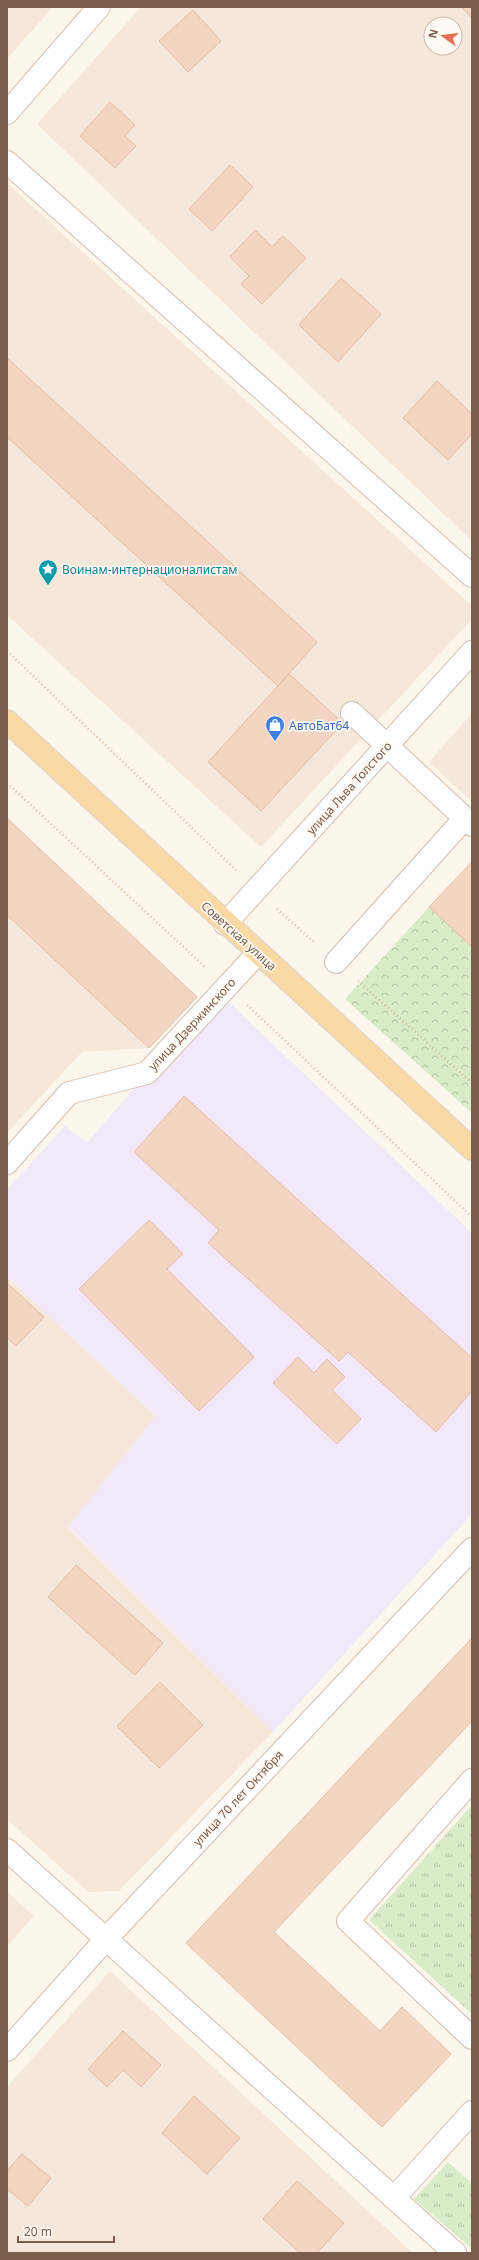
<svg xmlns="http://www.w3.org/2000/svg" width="479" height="2260" viewBox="0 0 479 2260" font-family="'Noto Sans',sans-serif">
	<defs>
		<pattern id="grass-tufts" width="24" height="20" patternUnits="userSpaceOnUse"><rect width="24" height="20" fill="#d8ecc9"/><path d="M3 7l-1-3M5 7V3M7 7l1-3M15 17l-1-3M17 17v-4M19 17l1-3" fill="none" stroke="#b4c2a5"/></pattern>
		<pattern id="forest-crowns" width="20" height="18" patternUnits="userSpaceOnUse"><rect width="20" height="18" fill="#d8ecc9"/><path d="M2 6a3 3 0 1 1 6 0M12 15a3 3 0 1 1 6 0" fill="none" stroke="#b4c2a5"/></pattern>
	</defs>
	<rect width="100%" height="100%" fill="#fdf6ec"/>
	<!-- residential -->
	<path fill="#f5e8da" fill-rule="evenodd" d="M7,7h46l-46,52z
		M141,7h331v534l-435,-417zM431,24h24v24h-24z
		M7,183l465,423v13l-211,228 -254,-232z
		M472,713v89l-43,-40z
		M7,915l142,133 -67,4 -75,81z
		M7,1277l149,139 -88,112 205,204 -154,159 -31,1 -81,-73z
		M7,1892l27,24 -27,30z
		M110,1971l303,282h-406v-166z"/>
	<!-- education -->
	<path fill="#f3e8fa" d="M220,994l252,239v281l-199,218 -205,-205 88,-111 -149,-139v-88l58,-63 22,17 60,-70z"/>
	<!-- grass -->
	<path fill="url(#grass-tufts)" d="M472,1805v209l-103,-94z
		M448,2162l24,21v66l-58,-50z"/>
	<!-- forest -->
	<path fill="url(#forest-crowns)" d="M429,907l43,40v166l-127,-114z"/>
	<!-- building -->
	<path fill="#f3d5c3" stroke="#e6bba3" d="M461,7h11v11z
		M193,10l28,31 -33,31 -29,-31z
		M110,102l25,23 -10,11 11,10 -21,22 -35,-32z
		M230,165l23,22 -41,44 -23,-22z
		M255,230l17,17 11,-11 23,22 -44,46 -21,-20 8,-8 -19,-19z
		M341,278l40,36 -43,48 -39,-37z
		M7,358l310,284 -39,44 -271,-249z
		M437,381l35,33v20l-24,26 -45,-42z
		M289,674l54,49 -82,88 -53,-49z
		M7,818l190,179 -48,51 -142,-133z
		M472,862v85l-43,-40z
		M184,1096l288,262v33l-36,41 -88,-80 -9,9 -131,-118 11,-13 -85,-78z
		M149,1220l34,34 -16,15 87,88 -55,54 -120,-122z
		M7,1283l37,34 -28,29 -9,-8z
		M298,1357l16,16 13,-14 18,18 -13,13 29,29 -24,25 -64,-61z
		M76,1565l87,78 -28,32 -87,-78z
		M472,1638v83l-198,211 106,99 22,-24 49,47 -69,73 -196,-184z
		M160,1682l43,43 -44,43 -42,-42z
		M123,2031l38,34 -20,22 -18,-17 -16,17 -19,-18z
		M194,2096l46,42 -33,36 -45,-41z
		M22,2154l29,24 -23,28 -21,-17v-18z
		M297,2181l47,42 -27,30h-17l-37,-34z"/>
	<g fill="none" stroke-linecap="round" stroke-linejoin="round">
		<defs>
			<path id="minor" d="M7,113l92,-106
				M7,162l465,414
				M352,713l120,112
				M225,924l247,-272
				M336,962l129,-144
				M7,1163l62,-70 78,-20 111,-120
				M472,1780l-124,141 124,117
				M7,1850l448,403
				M7,2050l100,-112 365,-389
				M394,2198l78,-86"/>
			<path id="major" d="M7,721l465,428"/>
		</defs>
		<!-- minor casing -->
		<use href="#minor" stroke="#d1beb0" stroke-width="24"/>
		<!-- major casing -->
		<use href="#major" stroke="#dad1cd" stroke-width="24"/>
		<!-- path -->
		<path stroke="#d9b8a5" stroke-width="2.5" stroke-dasharray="1 3" stroke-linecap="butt" d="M7,651l229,219
			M7,783l199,185
			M277,909l38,34
			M358,981l114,102
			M247,1005l225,212"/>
		<!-- minor -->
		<use href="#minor" stroke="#fff" stroke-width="22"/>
		<!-- major -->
		<use href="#major" stroke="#fbd9a5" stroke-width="22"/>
	</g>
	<!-- icons -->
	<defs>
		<symbol id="sight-pin" viewBox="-11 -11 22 30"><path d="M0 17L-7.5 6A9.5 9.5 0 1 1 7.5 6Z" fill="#0f9aa8" stroke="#fffaf3"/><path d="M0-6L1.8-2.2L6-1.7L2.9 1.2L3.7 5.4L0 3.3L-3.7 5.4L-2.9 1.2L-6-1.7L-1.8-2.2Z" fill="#fff"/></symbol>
		<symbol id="shop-pin" viewBox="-11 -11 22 30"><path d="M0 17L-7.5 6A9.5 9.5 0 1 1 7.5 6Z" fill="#3f7fe0" stroke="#fffaf3"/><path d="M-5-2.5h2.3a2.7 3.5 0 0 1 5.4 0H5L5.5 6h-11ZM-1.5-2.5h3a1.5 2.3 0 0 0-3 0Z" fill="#fff"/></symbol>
	</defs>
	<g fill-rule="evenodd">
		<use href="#sight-pin" x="37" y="558" width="22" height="30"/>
		<use href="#shop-pin" x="264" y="714" width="22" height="30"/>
	</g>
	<g text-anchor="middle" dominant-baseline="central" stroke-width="3.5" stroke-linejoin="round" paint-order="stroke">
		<!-- culture labels -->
		<g font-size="12" fill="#0d838f" stroke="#fffaf3" text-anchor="start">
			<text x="62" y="569">Воинам-интернационалистам</text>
		</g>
		<!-- shop labels -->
		<g font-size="12" fill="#366cbe" stroke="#fffaf3" text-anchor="start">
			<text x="289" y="725">АвтоБат64</text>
		</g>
		<!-- street labels -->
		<g font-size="12" fill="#7a5c4d" stroke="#fffaf3">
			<text transform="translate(349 788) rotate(-48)">улица Льва Толстого</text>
			<text transform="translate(239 936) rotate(42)">Советская улица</text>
			<text transform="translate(192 1024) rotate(-47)">улица Дзержинского</text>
			<text transform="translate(238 1798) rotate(-47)">улица 70 лет Октября</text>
		</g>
	</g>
	<!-- border -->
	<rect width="479" height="2260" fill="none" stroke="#7a5c4d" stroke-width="16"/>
	<!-- north arrow -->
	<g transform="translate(443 36) rotate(284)"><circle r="19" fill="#fffaf3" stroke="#cabbb1"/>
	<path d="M0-3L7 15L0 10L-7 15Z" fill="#e76f51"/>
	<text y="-6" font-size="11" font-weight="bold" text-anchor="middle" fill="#7a5c4d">N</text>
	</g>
	<!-- scale -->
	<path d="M18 2236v6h96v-6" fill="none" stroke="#7a5c4d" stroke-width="2"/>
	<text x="24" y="2236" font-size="12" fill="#7a5c4d" stroke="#fffaf3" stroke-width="3" paint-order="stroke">20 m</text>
</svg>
